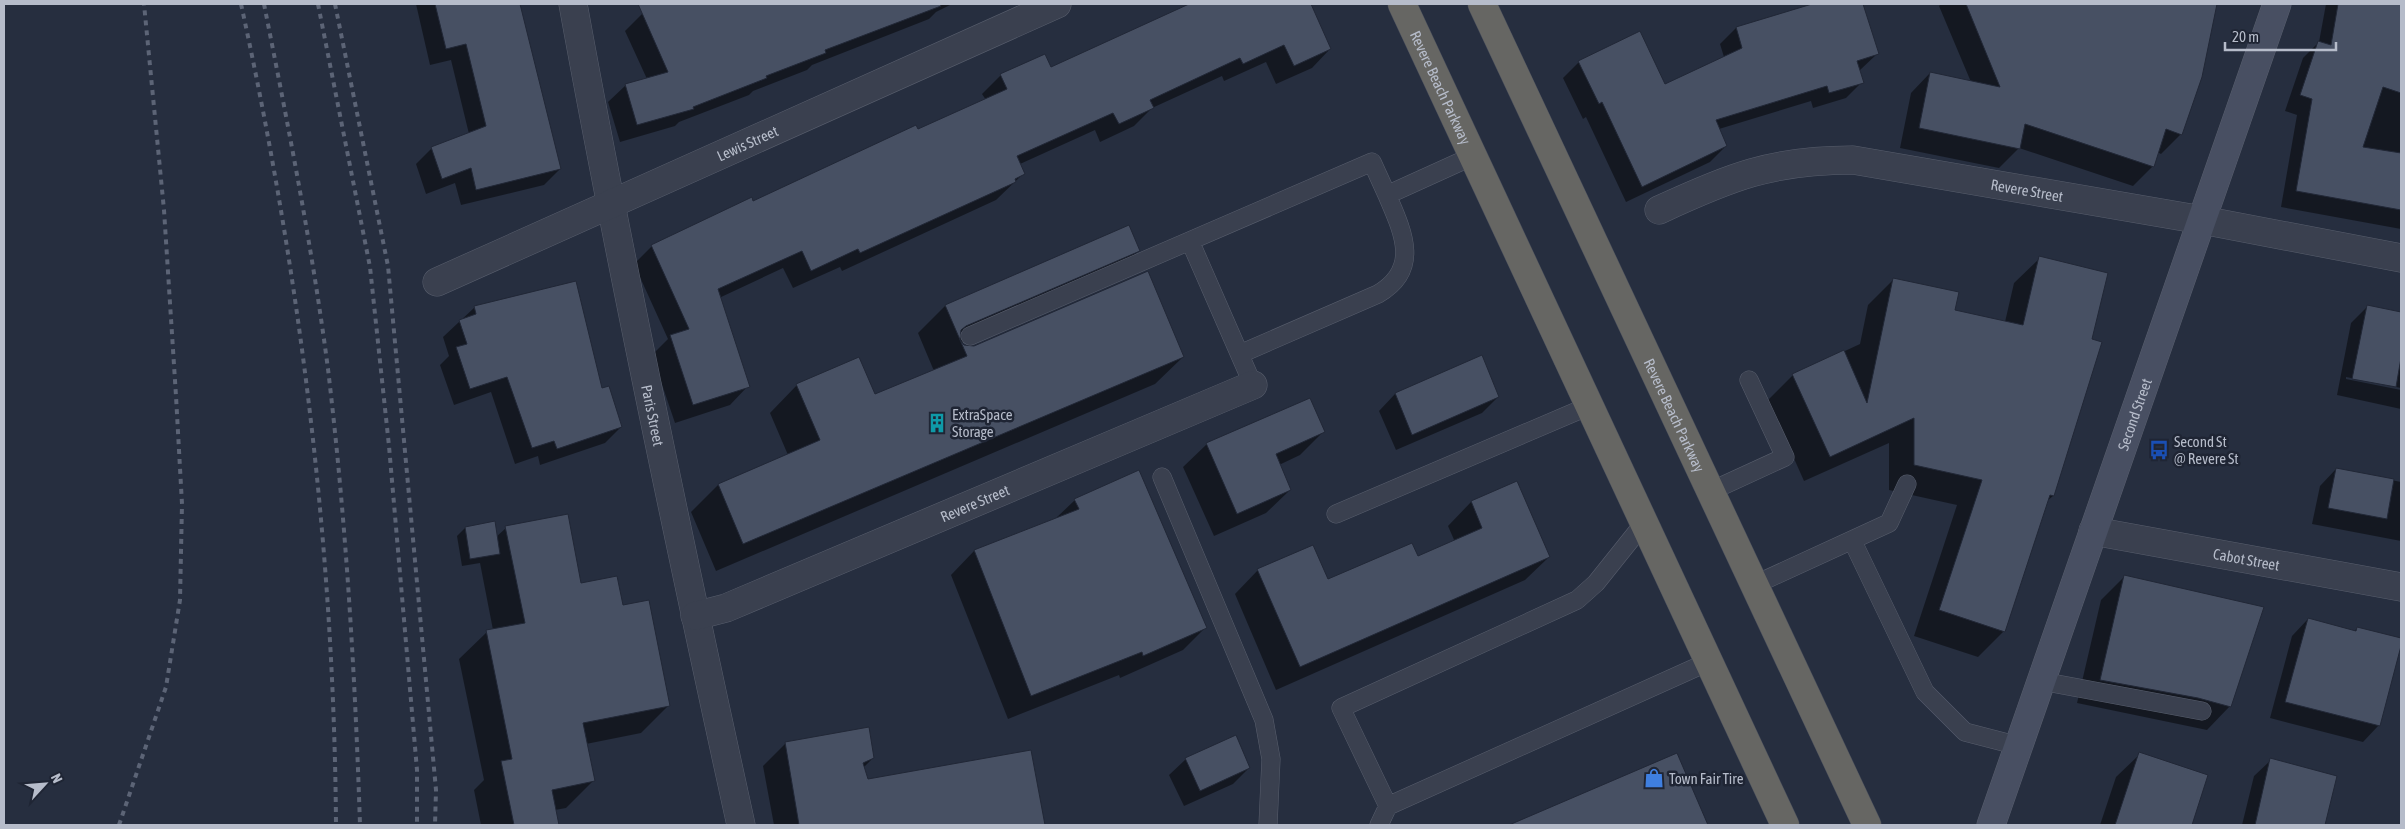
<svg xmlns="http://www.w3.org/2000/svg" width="2405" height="829" viewBox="0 0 2405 829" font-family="'Asap Condensed',sans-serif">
	<rect width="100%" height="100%" fill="#262e3f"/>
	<!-- shadow -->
	<path fill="#0007" d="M416,4h103l41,165 -16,16 -83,20 -6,-22 -29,11 -10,-30 16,-16 37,-14 -18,-74 -21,5z
		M662,4h290l-16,8 -7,7 -117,46 -5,5 -54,21 -4,4 -70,27 -4,4 -55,16 -12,-40 18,-17 21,-6 -22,-48 17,-17z
		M1193,4h116l21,45 -18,19 -36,16 -10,-22 -42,19 -2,-5 -70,32 -18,18 -34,16 -5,-12 -75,34 4,9 -28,27 -154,71 -2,-4 -47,21 -10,-20 -64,30 29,88 -18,19 -55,18 -23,-68 16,-16 -34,-75 18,-18 334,-146 -4,-6 19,-19 49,-6z
		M1817,4h45l15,50 -18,17 3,11 -16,16 -33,10 -2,-7 -92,28 7,17 -16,16 -84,40 -40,-85 -3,2 -20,-41 16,-16 85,24 60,-29 -4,-13 16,-16z
		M1941,4h142l16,39 8,-39h108l-15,72 -19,58 -20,20 -4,-2 -4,14 -20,20 -114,-38 -20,20 -99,-20 11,-55 19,-20 41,9 -32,-76z
		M2326,4h75v225l-120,-22 16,-92 -12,-4 18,-53 16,-16z
		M1138,251l-27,27 -150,65 2,3 220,11 -28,27 -439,187 -25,-59 27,-27 70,-30 -18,-42 27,-28 77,11 60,-25 -16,-38 27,-27z
		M2040,258l13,238 -6,5 -43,130 -26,26 -64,-21 43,-131 -68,-15v-47l-85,38 -36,-81 25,-25 67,-31 8,-39 25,-25 60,31 52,11 9,-39z
		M475,307l127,83 19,37 -16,16 -65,22 -2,-9 -23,8 -24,-72 -37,13 -14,-40 9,-9 -6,-19z
		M2367,307l34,6v75l-55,-11v2l55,11v19l-64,-14 14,-72z
		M1481,357l17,40 -16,16 -86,37 -17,-39 16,-17z
		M1323,432l-23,23 -21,10 11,25 -24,23 -52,23 -31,-69 24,-23z
		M2336,469l65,13v59l-89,-17 8,-38z
		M1517,483l32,74 -24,23 -249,110 -41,-96 23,-24 70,11 89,-23 38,-16 -7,-16 23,-24z
		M1075,500l131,127 -23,23 -63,28 -1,-3 -111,44 -57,-144 23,-24 81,-32z
		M465,528l31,9 10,-9 74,56 42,23 47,98 -28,28 -55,11 7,37 -27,27 -11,2 3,15h-77l-7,-35 10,-10 -25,-121 28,-27 6,-2 -13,-67 -18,3 -5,-30z
		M2124,577l106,129 -23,24 -130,-27 24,-103z
		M2308,619l46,12 4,-3 43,11 -22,86 -16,17 -93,-24 22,-82z
		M868,728l5,30 -10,10 4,13 163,-30 13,74h-269l-11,-59 22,-22z
		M2140,754l67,22 -17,49h-90l16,-48z
		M1677,755l30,70h-189l43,-21z
		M1186,759l63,9 -16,16 -49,22 -15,-31z
		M2271,760l65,17 -12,48h-82l12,-49z"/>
	<!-- building -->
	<path fill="#475063" stroke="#212736" d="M435,4h85l41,165 -85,21 -5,-22 -29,11 -11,-32 55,-21 -20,-82 -20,5z
		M638,4h302l1,2 -116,44 1,3 -60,23 1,2 -74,29 1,2 -57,16 -12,-41 43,-12z
		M1189,4h122l20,45 -37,17 -10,-21 -41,19 -3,-6 -90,42 4,8 -35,16 -6,-11 -96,43 8,18 -10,5 1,3 -156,71 -2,-4 -47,22 -9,-20 -84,38 32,98 -57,18 -23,-70 19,-6 -38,-84 101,-48 1,4 163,-76 2,4 89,-40 -7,-15 45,-20 6,13z
		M1812,4h51l16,50 -22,7 7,22 -35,10 -2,-7 -111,34 11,26 -85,41 -40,-85 -3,2 -21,-43 62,-30 25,53 77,-36 -6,-21z
		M1966,4h251l-15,73 -20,58 -16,-6 -12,38 -129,-43 -5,25 -101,-21 11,-56 70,15z
		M2338,4h63v89l-18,-6 -20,60 38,6v57l-105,-19 16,-92 -12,-4 18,-54 13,4z
		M1129,225l11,26 -174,75 -5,4 -1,10 4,5 10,1 174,-75 36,86 -441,187 -25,-60 102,-44 -24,-56 63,-27 16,37 92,-38 -22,-51z
		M2039,256l69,17 -16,66 10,3 -48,154 -4,-1 -45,137 -66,-22 43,-130 -68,-15v-47l-84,39 -38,-83 52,-24 23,53 26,-125 66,14 -4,18 68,15z
		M576,281l26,107 7,-2 13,41 -65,22 -3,-8 -22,7 -25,-71 -37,12 -14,-42 11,-3 -8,-24 17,-6 -2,-8z
		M2367,305l34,7v46l-5,29 -44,-8z
		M1482,355l17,42 -87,38 -17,-42z
		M1310,398l15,34 -49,22 15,36 -54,24 -31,-71z
		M2336,468l58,11 -7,40 -59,-11z
		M1139,470l68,158 -64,28 -1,-4 -111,44 -57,-146 105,-41 -5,-10z
		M1517,481l33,76 -250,110 -43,-98 56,-24 15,34 84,-36 6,13 64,-28 -11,-27z
		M568,514l13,69 36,-7 6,29 26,-5 21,106 -87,17 12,58 -43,9 7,35h-45l-13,-64 11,-2 -26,-129 39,-7 -20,-97z
		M495,521l5,33 -30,5 -5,-32z
		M2124,575l140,32 -33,100 -33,-9 -98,-18z
		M2308,618l48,13 1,-4 44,11v8l-21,80 -95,-24z
		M869,727l5,31 -11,5 5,16 163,-29 14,75h-246l-14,-83z
		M1236,735l14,33 -50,23 -15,-33z
		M2139,752l69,23 -16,50h-77z
		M1677,753l31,72h-199z
		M2270,758l67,18 -12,49h-70z"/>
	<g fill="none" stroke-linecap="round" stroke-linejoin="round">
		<defs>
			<path id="service" d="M1190,241l63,144
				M970,336l402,-174 15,33 86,-39
				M1240,354l138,-60c43,-25 25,-62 9,-99
				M1162,477l102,243 7,39 -3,66
				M1907,484l-18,39 -37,17 73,152 40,40 54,14
				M1711,491l74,-34 -36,-77
				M1336,514l253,-108
				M1754,585l98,-45
				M2041,681l161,30
				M1388,806l-47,-98 236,-108 19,-17 48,-60
				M1379,825l9,-19 320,-144"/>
			<g id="minor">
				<path id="s1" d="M573,4c50,275 108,548 168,821"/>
				<path id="s2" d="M1659,210c71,-33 113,-50 194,-50l349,60 199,38"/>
				<path id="s3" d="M437,282l620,-278"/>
				<path id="s4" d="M2093,531l308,56"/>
				<path id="s5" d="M695,616l31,-8 527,-223"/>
			</g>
			<g id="secondary">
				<path id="s6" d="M1991,825l286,-821"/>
			</g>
			<g id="trunk">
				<path id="s7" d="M1402,4l383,821"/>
				<path id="s8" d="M1482,4l385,821"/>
			</g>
		</defs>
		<!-- service casing -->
		<use href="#service" stroke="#585e6d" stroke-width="19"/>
		<!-- minor casing -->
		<use href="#minor" stroke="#585e6d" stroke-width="29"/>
		<!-- secondary casing -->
		<use href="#secondary" stroke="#585e6d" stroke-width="29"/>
		<!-- trunk casing -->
		<use href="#trunk" stroke="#454b5a" stroke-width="29"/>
		<!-- service -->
		<use href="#service" stroke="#3a404f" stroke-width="18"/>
		<!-- minor -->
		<use href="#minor" stroke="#3a404f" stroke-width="28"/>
		<!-- secondary -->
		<use href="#secondary" stroke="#484f62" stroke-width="28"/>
		<!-- trunk -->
		<use href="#trunk" stroke="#666663" stroke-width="28"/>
		<!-- rail -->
		<path stroke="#5c6476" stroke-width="4" stroke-dasharray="5 5" stroke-linecap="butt" d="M241,4c59,270 93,545 95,821
			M264,4c24,121 48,242 64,365 18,152 27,303 32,456
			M318,4l52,263 19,179 28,324v55
			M335,4l53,262 48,524 -1,35
			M119,825l47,-138 14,-87 2,-96 -6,-108 -12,-186 -20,-206"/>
	</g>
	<!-- icons -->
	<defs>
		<symbol id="building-bare" viewBox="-9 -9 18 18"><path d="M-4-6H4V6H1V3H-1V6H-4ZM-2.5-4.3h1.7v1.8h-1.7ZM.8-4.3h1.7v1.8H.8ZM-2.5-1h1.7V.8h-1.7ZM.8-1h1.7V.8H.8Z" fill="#0f9aa8" stroke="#1f2534" stroke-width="2.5" paint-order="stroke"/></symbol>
		<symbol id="bus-bare" viewBox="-9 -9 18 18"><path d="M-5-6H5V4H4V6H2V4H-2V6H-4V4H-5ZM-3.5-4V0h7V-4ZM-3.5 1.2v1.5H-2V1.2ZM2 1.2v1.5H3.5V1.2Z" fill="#1a4fb4" stroke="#1f2534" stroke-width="2.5" paint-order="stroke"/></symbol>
		<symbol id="shop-bare" viewBox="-9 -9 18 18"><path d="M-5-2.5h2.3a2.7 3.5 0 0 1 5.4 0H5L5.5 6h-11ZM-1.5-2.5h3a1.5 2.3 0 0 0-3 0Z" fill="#3f7fe0" stroke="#1f2534" stroke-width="2.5" paint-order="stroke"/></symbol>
	</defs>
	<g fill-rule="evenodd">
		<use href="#building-bare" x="923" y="409" width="28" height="28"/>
		<use href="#bus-bare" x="2145" y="436" width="28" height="28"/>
		<use href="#shop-bare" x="1640" y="764" width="28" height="28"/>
	</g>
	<g text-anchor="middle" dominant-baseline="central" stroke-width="5" stroke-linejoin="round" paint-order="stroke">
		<!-- street labels -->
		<g font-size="15" fill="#b6bcca" stroke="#1f2534">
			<text stroke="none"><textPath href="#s7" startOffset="92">Revere Beach Parkway</textPath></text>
			<text stroke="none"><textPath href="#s3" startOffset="340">Lewis Street</textPath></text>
			<text stroke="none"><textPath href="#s2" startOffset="379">Revere Street</textPath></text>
			<text stroke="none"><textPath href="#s8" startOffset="454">Revere Beach Parkway</textPath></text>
			<text stroke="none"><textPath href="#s6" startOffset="435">Second Street</textPath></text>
			<text stroke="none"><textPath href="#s1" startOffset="419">Paris Street</textPath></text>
			<text stroke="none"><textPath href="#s5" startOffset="302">Revere Street</textPath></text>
			<text stroke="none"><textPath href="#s4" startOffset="156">Cabot Street</textPath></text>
		</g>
		<!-- poi labels -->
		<g font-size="15" fill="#b6bcca" stroke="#1f2534" text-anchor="start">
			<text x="952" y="414">ExtraSpace<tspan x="952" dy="17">Storage</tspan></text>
			<text x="2174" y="441">Second St<tspan x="2174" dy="17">@ Revere St</tspan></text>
			<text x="1669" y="778">Town Fair Tire</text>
		</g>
	</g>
	<!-- border -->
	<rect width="2405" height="829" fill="none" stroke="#b6bcca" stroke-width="10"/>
	<!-- north arrow -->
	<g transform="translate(45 784) rotate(64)" stroke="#1f2534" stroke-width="4" paint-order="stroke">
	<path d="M0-4L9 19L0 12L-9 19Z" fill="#b6bcca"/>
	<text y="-8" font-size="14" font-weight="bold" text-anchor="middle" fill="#b6bcca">N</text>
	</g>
	<!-- scale -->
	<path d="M2225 42v8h111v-8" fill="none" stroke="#b6bcca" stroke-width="2.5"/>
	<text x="2232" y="42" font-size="15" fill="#b6bcca" stroke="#1f2534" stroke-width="4" paint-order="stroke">20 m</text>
</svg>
